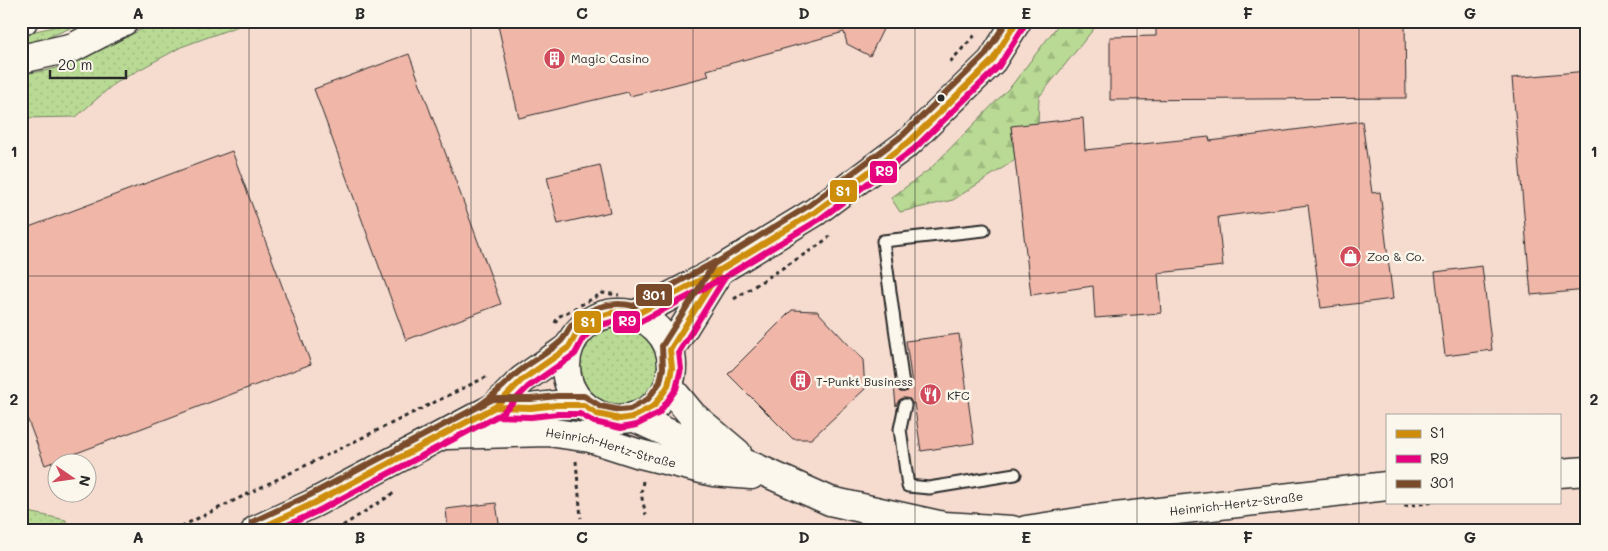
<svg xmlns="http://www.w3.org/2000/svg" width="1608" height="551" viewBox="0 0 1608 551" font-family="Mali,sans-serif">
	<defs>
		<pattern id="grass-dots" width="8" height="8" patternUnits="userSpaceOnUse" patternTransform="scale(1.25)"><rect width="8" height="8" fill="#b9da94"/><path d="M2 2h.1M6 6h.1" fill="none" stroke="#9fbb80" stroke-width="1.8" stroke-linecap="round"/></pattern>
		<pattern id="forest-firs" width="22" height="20" patternUnits="userSpaceOnUse" patternTransform="scale(1.25)"><rect width="22" height="20" fill="#b9da94"/><path d="M5 1l3.5 6h-7zM16 11l3.5 6h-7z" fill="#9fbb80"/></pattern>
	</defs>
	<rect width="100%" height="100%" fill="#f9eadf"/>
	<filter id="ink" filterUnits="userSpaceOnUse"><feTurbulence type="fractalNoise" baseFrequency=".02" numOctaves="2"/><feDisplacementMap in="SourceGraphic" scale="10" xChannelSelector="R" yChannelSelector="G"/><feConvolveMatrix kernelMatrix="1 2 1 2 8 2 1 2 1" color-interpolation-filters="sRGB"/></filter>
	<g filter="url(#ink)">
		<!-- built -->
		<path fill="#f6dbcf" fill-rule="evenodd" d="M252,21h1335v509h-1521v-10l-33,-7 -12,-6v-389l55,-1 39,-34 66,-36zM1387,415h172v87h-172zM58,464h30v30h-30z"/>
		<!-- grass -->
		<path fill="url(#grass-dots)" stroke="#728260" d="M65,21h22l-45,19 -21,4v-10l33,-7z
			M161,21h91l-71,26 -66,36 -39,34 -55,1v-45c49,1 96,-35 140,-52z
			M580 365a39 39 0 1 1 78 0a39 39 0 1 1-78 0Z
			M21,507l12,6 33,7v10h-45z"/>
		<!-- forest -->
		<path fill="url(#forest-firs)" stroke="#728260" d="M1061,21h39l-61,76 -1,26 -27,4 4,33 -62,40 -53,12 -9,-14 39,-29 82,-84z"/>
		<!-- building -->
		<path fill="#f0b7a9" stroke="#2b2b2b" d="M497,21h390l-17,35 -23,-12 -3,-12 -137,38 2,6 -79,20 -2,-4 -109,26z
			M1156,21h249l1,77 -296,2v-63l46,-1z
			M409,54l92,250 -95,36 -92,-251z
			M1587,71v219l-56,5 -19,-217z
			M1083,118l2,32 124,-13 1,4 152,-20 10,72 8,-1 13,107 -72,9 -13,-103 -90,12 5,49 -65,7 3,40 -66,5 -2,-32 -62,9 -20,-169z
			M232,151l79,213 -266,101 -24,-63v-172z
			M600,165l10,47 -52,12 -11,-47z
			M1482,266l10,84 -47,6 -10,-84z
			M792,310l25,1 46,49 2,29 -54,50h-18l-65,-65z
			M959,334l15,109 -53,8 -7,-48 -2,1 -2,-5 -7,-1 -4,2 -3,6 -2,-20h2l4,6h4l4,-1 4,-7 -6,-43z
			M496,503l4,27h-52l-2,-21z"/>
		<g fill="none" stroke-linecap="round" stroke-linejoin="round">
			<defs>
				<path id="service" d="M903,385l-20,-144 101,-11
					M905,405l-5,24 8,57 21,2 86,-14"/>
				<g id="tertiary">
					<circle cx="619" cy="366" r="53"/>
					<path d="M635,315l85,-45 95,-58 94,-70 83,-81 25,-40"/>
					<path d="M670,350l49,-79"/>
					<path d="M668,386l24,29 45,38"/>
					<path d="M495,407l36,1 26,-3h26"/>
					<path d="M633,417l46,21 75,29 76,34 113,25 69,4"/>
					<path id="s1" d="M447,435l101,-3 42,6 50,16 73,18 38,3"/>
					<path d="M1559,473l28,-2"/>
					<path d="M256,530l58,-27 181,-96 27,-27 47,-33"/>
					<path id="s2" d="M1026,530l72,-11 289,-33"/>
				</g>
				<path id="primary" d="M21,59l53,-12 50,-26"/>
				<path id="trunk" d="M21,22l2,-1"/>
			</defs>
			<!-- service casing -->
			<use href="#service" stroke="#2b2b2b" stroke-width="15"/>
			<!-- tertiary casing -->
			<use href="#tertiary" stroke="#2b2b2b" stroke-width="31"/>
			<!-- primary casing -->
			<use href="#primary" stroke="#2b2b2b" stroke-width="31"/>
			<!-- trunk casing -->
			<use href="#trunk" stroke="#2b2b2b" stroke-width="31"/>
			<!-- path -->
			<path stroke="#2b2b2b" stroke-width="3" stroke-dasharray="4 4" stroke-linecap="butt" d="M950,62l26,-28
				M734,299l85,-54 11,-9
				M555,323l3,-6 45,-24 16,2
				M576,461l5,57
				M643,481l-2,13 5,21
				M1404,506l32,-4
				M174,530l312,-153
				M336,530l58,-37"/>
			<!-- service -->
			<use href="#service" stroke="#fbf7ec" stroke-width="11"/>
			<!-- tertiary -->
			<use href="#tertiary" stroke="#fbf7ec" stroke-width="28"/>
			<!-- primary -->
			<use href="#primary" stroke="#fbf7ec" stroke-width="28"/>
			<!-- trunk -->
			<use href="#trunk" stroke="#fbf7ec" stroke-width="28"/>
			<defs>
				<path id="bus-1" d="M479,416l16,-9 27,-27 47,-33 7,-13 9,-10 12,-7 13,-4 12,-1 13,3 84,-45
					M257,530l57,-27 181,-96 36,1 26,-3h26l14,9 23,5 13,-2 21,-11 14,-20 4,-18 -2,-18 50,-80 95,-58 94,-70 83,-81 25,-40"/>
				<path id="bus-2" d="M483,424l18,-10 27,-27 47,-33 8,-15 8,-8 10,-6 11,-3 9,-1 17,2 85,-45
					M277,530l41,-19 179,-95 34,1 27,-3h22l14,8 27,6 15,-3 23,-12 17,-24 5,-20 -2,-17 47,-76 94,-57 94,-70 85,-83 25,-40"/>
				<path id="bus-3" d="M475,408c18,-10 26,-21 41,-34 14,-12 31,-20 44,-32 5,-4 7,-11 11,-16 16,-18 39,-26 63,-20l81,-44
					M252,522l58,-27 183,-96h38l26,-3h27l16,10 20,4 10,-1 18,-10 12,-17 3,-14 -1,-22 52,-82 96,-59 93,-70 82,-80 22,-34"/>
			</defs>
			<!-- bus-1 casing -->
			<use href="#bus-1" stroke="#fbf7ec" stroke-width="10"/>
			<!-- bus-2 casing -->
			<use href="#bus-2" stroke="#fbf7ec" stroke-width="10"/>
			<!-- bus-3 casing -->
			<use href="#bus-3" stroke="#fbf7ec" stroke-width="10"/>
			<!-- bus-1 -->
			<use href="#bus-1" stroke="#ce8d09" stroke-width="6"/>
			<!-- bus-2 -->
			<use href="#bus-2" stroke="#e5007d" stroke-width="6"/>
			<!-- bus-3 -->
			<use href="#bus-3" stroke="#7a4b2a" stroke-width="6"/>
		</g>
	</g>
	<!-- grid -->
	<path fill="none" stroke="#2b2b2b" stroke-width="1" stroke-opacity="0.55" d="M249,21v509M471,21v509M693,21v509M915,21v509M1137,21v509M1359,21v509M21,276h1566"/>
	<!-- icons -->
	<defs>
		<symbol id="building-disc" viewBox="-11 -11 22 22"><circle r="9.5" fill="#d1495b" stroke="#fbf7ec"/><path d="M-4-6H4V6H1V3H-1V6H-4ZM-2.5-4.3h1.7v1.8h-1.7ZM.8-4.3h1.7v1.8H.8ZM-2.5-1h1.7V.8h-1.7ZM.8-1h1.7V.8H.8Z" fill="#fff"/></symbol>
		<symbol id="shop-disc" viewBox="-11 -11 22 22"><circle r="9.5" fill="#d1495b" stroke="#fbf7ec"/><path d="M-5-2.5h2.3a2.7 3.5 0 0 1 5.4 0H5L5.5 6h-11ZM-1.5-2.5h3a1.5 2.3 0 0 0-3 0Z" fill="#fff"/></symbol>
		<symbol id="restaurant-disc" viewBox="-11 -11 22 22"><circle r="9.5" fill="#d1495b" stroke="#fbf7ec"/><path d="M-5-6h1v4h1v-4h1v4h1v-4h1v5L-1.5 .5V6h-2V.5L-5-1ZM5-6V6H3V1.5H1.5Q1.5-4 5-6Z" fill="#fff"/></symbol>
	</defs>
	<g fill-rule="evenodd">
		<use href="#building-disc" x="542" y="46" width="25" height="25"/>
		<use href="#shop-disc" x="1338" y="244" width="25" height="25"/>
		<use href="#building-disc" x="788" y="368" width="25" height="25"/>
		<use href="#restaurant-disc" x="918" y="382" width="25" height="25"/>
	</g>
	<!-- markers -->
	<circle fill="#2b2b2b" stroke="#fbf7ec" stroke-width="2" cx="941" cy="98" r="4.5"/>
	<g text-anchor="middle" dominant-baseline="central" stroke-width="5" stroke-linejoin="round" paint-order="stroke">
		<!-- poi labels -->
		<g font-size="12" fill="#2b2b2b" stroke="#fbf7ec" text-anchor="start">
			<text x="571" y="58">Magic Casino</text>
			<text x="1367" y="256">Zoo &amp; Co.</text>
			<text x="816" y="381">T-Punkt Business</text>
			<text x="947" y="395">KFC</text>
		</g>
		<!-- street labels -->
		<g font-size="12" fill="#2b2b2b" stroke="#fbf7ec">
			<text stroke="none"><textPath href="#s1" startOffset="166">Heinrich-Hertz-Straße</textPath></text>
			<text stroke="none"><textPath href="#s2" startOffset="212">Heinrich-Hertz-Straße</textPath></text>
		</g>
	</g>
	<g stroke="#fbf7ec" stroke-width="2">
		<rect x="869" y="160" width="29" height="24" rx="5" fill="#e5007d"/>
		<rect x="829" y="179" width="29" height="24" rx="5" fill="#ce8d09"/>
		<rect x="635" y="283" width="38" height="24" rx="5" fill="#7a4b2a"/>
		<rect x="612" y="310" width="29" height="24" rx="5" fill="#e5007d"/>
		<rect x="573" y="310" width="29" height="24" rx="5" fill="#ce8d09"/>
	</g>
	<g font-size="14" text-anchor="middle" font-weight="bold" fill="#fff">
		<text x="884" y="176">R9</text>
		<text x="843" y="196">S1</text>
		<text x="654" y="300">301</text>
		<text x="627" y="326">R9</text>
		<text x="588" y="327">S1</text>
	</g>
	<!-- margin -->
	<rect width="1608" height="551" fill="none" stroke="#fbf7ec" stroke-width="55"/>
	<!-- legend -->
	<rect x="1386" y="414" width="175" height="90" fill="#fbf7ec" stroke="#a8a59f"/>
	<rect x="1396" y="430" width="25" height="8" fill="#ce8d09" stroke="#a8a59f"/>
	<text x="1430" y="438" font-size="15" fill="#2b2b2b">S1</text>
	<rect x="1396" y="455" width="25" height="8" fill="#e5007d" stroke="#a8a59f"/>
	<text x="1430" y="464" font-size="15" fill="#2b2b2b">R9</text>
	<rect x="1396" y="480" width="25" height="8" fill="#7a4b2a" stroke="#a8a59f"/>
	<text x="1430" y="488" font-size="15" fill="#2b2b2b">301</text>
	<!-- north arrow -->
	<g transform="translate(72 478) rotate(103)"><circle r="24" fill="#fbf7ec" stroke="#a8a59f"/>
	<path d="M0-4L9 19L0 12L-9 19Z" fill="#d1495b"/>
	<text y="-8" font-size="14" font-weight="bold" text-anchor="middle" fill="#2b2b2b">N</text>
	</g>
	<!-- scale -->
	<path d="M50 70v8h76v-8" fill="none" stroke="#2b2b2b" stroke-width="2.5"/>
	<text x="58" y="70" font-size="15" fill="#2b2b2b" stroke="#fbf7ec" stroke-width="4" paint-order="stroke">20 m</text>
	<rect x="28" y="28" width="1552" height="496" fill="none" stroke="#2b2b2b" stroke-width="2"/>
	<g font-size="16" text-anchor="middle" font-weight="bold" fill="#2b2b2b">
		<text x="138" y="19">A</text>
		<text x="360" y="19">B</text>
		<text x="582" y="19">C</text>
		<text x="804" y="19">D</text>
		<text x="1026" y="19">E</text>
		<text x="1248" y="19">F</text>
		<text x="1470" y="19">G</text>
		<text x="14" y="157">1</text>
		<text x="1594" y="157">1</text>
		<text x="14" y="405">2</text>
		<text x="1594" y="405">2</text>
		<text x="138" y="543">A</text>
		<text x="360" y="543">B</text>
		<text x="582" y="543">C</text>
		<text x="804" y="543">D</text>
		<text x="1026" y="543">E</text>
		<text x="1248" y="543">F</text>
		<text x="1470" y="543">G</text>
	</g>
</svg>
